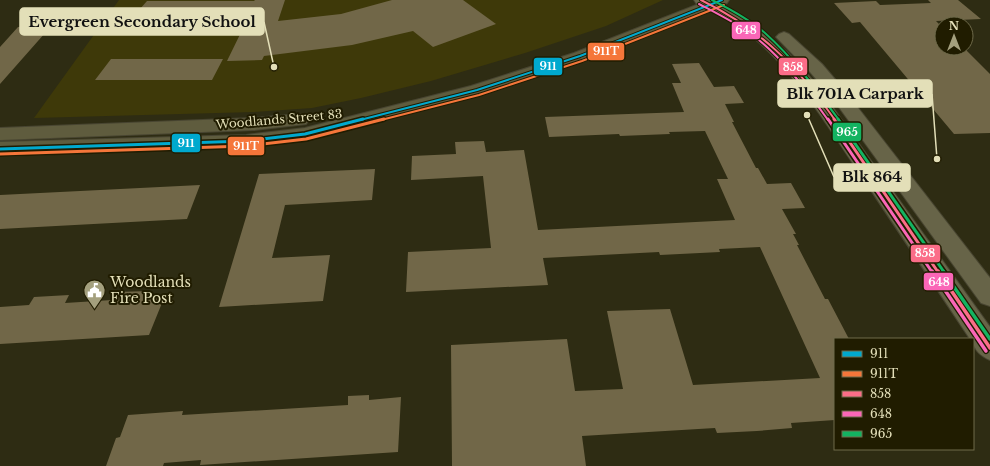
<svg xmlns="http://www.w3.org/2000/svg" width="990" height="466" viewBox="0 0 990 466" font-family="'Libre Baskerville',serif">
	<rect width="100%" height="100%" fill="#2e2c13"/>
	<!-- built -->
	<path fill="#3e3909" d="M119,0h544l-57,26 -81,27 -94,28 -70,17 -49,10 -58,4 -220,6z"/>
	<!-- building -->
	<path fill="#716748" d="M255,0h30l-7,21 63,-7 51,-14h71l33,24 -63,23 -20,-16 -61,14 -88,11 -2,4 -35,1 21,-43h-116l15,-17h107z
		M928,0h30l23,19 -45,2 6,6v21h22l26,26v59l-36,1 -94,-112 -8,1 -18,-20 42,-2 4,4 51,-2z
		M53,24l-53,60v-37l18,-20z
		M111,59h112l-11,21h-117z
		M699,63l15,24 20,-1 10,17 -19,1 9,18h-2l24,46h2l9,16 24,-1 14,25 -23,1 14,25h-3l6,11h-2l28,54h3l21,40h-14v81l-44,3 1,5 -35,3 -40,2 -2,-5 -133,8 4,30h-134l-1,-121 116,-6 8,52 48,-2 -16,-78 63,-2 23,76 127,-7 -60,-131 -41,2 1,3 -60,3 -1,-3 -116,6 5,27 -142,7 2,-40 83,-4 -8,-72 -72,4 1,-24 44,-2 -1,-12 29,-1 2,11 38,-2 14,80 197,-10 -18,-41h11l-23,-48 -36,1 1,2 -50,2 -1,-2 -70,3 -4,-20 139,-5 -12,-29h9l-9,-19z
		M375,169l-3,31 -87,5 -13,53 58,-3 -7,46 -104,6 40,-133z
		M200,185l-13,34 -187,10v-34z
		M151,291l-4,8 17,-1 -15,37 -149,9v-37l29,-2 5,-8 35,-2 -4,8 47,-3 3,-8z
		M369,395v5l32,-3 -3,55 -198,13 1,-5 -37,3 -1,3h-57l10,-28 4,-1 8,-22 55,-4 -1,4 166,-10v-9z"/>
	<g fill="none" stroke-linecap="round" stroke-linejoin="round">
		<defs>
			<path id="minor" d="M709,0h20l-2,3 -141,56 -103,35 -178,46 -59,7 -246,9v-14l246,-7 59,-7 166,-42 103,-33z
				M300,114l6,2 3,4 -3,4 -53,6 -253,10v-12l253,-10z"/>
			<path id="major" d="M694,0h18l46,26 30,27 28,31 174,243v33c-9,-4 -17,-10 -17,-21h-3c-39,-59 -78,-118 -118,-177 -29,-43 -57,-89 -97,-123 -17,-15 -38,-26 -59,-36z
				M784,32l5,2 33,30 23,27 145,187v28l-9,-3 -148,-204 -23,-27 -31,-32 -3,-3 3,-3z"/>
		</defs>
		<!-- minor casing -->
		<use href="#minor" stroke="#484531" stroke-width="2"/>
		<!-- major casing -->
		<use href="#major" stroke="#484531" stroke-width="2"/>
		<!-- minor -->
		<use href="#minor" fill="#5f5c3e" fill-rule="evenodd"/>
		<!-- major -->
		<use href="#major" fill="#676448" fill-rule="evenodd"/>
		<defs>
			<path id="bus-1-far1" d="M360,120l117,-30 103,-34 142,-56"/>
			<path id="bus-1" d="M0,149l246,-8 59,-7 58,-15"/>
			<path id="bus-2-far1" d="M381,120l98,-25 103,-34 142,-56"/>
			<path id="bus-2" d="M0,154l246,-8 60,-7 78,-20"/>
			<path id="bus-3-far2" d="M701,0c61,30 95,65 134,120"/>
			<path id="bus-3-far1" d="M834,119l104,153"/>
			<path id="bus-3" d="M938,271l52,77"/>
			<path id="bus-4-far2" d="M699,4c17,9 35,18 51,29 31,23 56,56 78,87"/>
			<path id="bus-4-far1" d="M828,119l104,153"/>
			<path id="bus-4" d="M932,271l54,80"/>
			<path id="bus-5-far2" d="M712,0c18,9 37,19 53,33 28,25 51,56 74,87"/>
			<path id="bus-5-far1" d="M838,119l106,153"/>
			<path id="bus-5" d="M943,271l47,68"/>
		</defs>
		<!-- bus-1-far1 casing -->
		<use href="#bus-1-far1" stroke="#201c00" stroke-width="4"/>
		<!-- bus-1 casing -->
		<use href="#bus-1" stroke="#201c00" stroke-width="6"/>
		<!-- bus-2-far1 casing -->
		<use href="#bus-2-far1" stroke="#201c00" stroke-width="4"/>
		<!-- bus-2 casing -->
		<use href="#bus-2" stroke="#201c00" stroke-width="6"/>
		<!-- bus-3-far2 casing -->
		<use href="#bus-3-far2" stroke="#201c00" stroke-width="4"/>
		<!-- bus-3-far1 casing -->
		<use href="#bus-3-far1" stroke="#201c00" stroke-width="6"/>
		<!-- bus-3 casing -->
		<use href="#bus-3" stroke="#201c00" stroke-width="6"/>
		<!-- bus-4-far2 casing -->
		<use href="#bus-4-far2" stroke="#201c00" stroke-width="4"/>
		<!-- bus-4-far1 casing -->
		<use href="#bus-4-far1" stroke="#201c00" stroke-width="6"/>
		<!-- bus-4 casing -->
		<use href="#bus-4" stroke="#201c00" stroke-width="6"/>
		<!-- bus-5-far2 casing -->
		<use href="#bus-5-far2" stroke="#201c00" stroke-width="4"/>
		<!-- bus-5-far1 casing -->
		<use href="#bus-5-far1" stroke="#201c00" stroke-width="6"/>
		<!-- bus-5 casing -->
		<use href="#bus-5" stroke="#201c00" stroke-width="6"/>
		<!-- bus-1-far1 -->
		<use href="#bus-1-far1" stroke="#00a9ce" stroke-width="2"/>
		<!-- bus-1 -->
		<use href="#bus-1" stroke="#00a9ce" stroke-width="3"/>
		<!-- bus-2-far1 -->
		<use href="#bus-2-far1" stroke="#f5763a" stroke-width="2"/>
		<!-- bus-2 -->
		<use href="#bus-2" stroke="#f5763a" stroke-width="3"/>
		<!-- bus-3-far2 -->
		<use href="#bus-3-far2" stroke="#fb6d88" stroke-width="2"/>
		<!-- bus-3-far1 -->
		<use href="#bus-3-far1" stroke="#fb6d88" stroke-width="3"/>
		<!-- bus-3 -->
		<use href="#bus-3" stroke="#fb6d88" stroke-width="3.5"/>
		<!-- bus-4-far2 -->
		<use href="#bus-4-far2" stroke="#fa66b7" stroke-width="2"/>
		<!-- bus-4-far1 -->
		<use href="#bus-4-far1" stroke="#fa66b7" stroke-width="3"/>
		<!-- bus-4 -->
		<use href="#bus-4" stroke="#fa66b7" stroke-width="3.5"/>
		<!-- bus-5-far2 -->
		<use href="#bus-5-far2" stroke="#13b361" stroke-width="2"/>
		<!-- bus-5-far1 -->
		<use href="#bus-5-far1" stroke="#13b361" stroke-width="3"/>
		<!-- bus-5 -->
		<use href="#bus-5" stroke="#13b361" stroke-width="3.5"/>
	</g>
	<!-- icons -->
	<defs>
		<symbol id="civic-pin" viewBox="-11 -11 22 30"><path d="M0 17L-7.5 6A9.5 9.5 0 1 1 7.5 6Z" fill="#a4a07e" stroke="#201c00"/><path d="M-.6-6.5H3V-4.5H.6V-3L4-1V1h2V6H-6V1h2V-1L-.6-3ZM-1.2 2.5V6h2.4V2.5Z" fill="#fff"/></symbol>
	</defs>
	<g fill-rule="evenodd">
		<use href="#civic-pin" x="82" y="278" width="25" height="34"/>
	</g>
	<g text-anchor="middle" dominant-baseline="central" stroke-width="4" stroke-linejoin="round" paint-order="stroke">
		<!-- far-street labels -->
		<g font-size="12" fill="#e3dfb8" stroke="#201c00">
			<text transform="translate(279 119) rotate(-5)">Woodlands Street 83</text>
		</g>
		<!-- poi labels -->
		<g font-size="14" fill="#e3dfb8" stroke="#201c00" text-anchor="start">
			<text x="110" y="282">Woodlands<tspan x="110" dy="16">Fire Post</tspan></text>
		</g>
	</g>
	<!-- callouts -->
	<path fill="none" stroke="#e3dfb8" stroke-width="1.5" d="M274 67L264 22M937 159L932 94M807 115L834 177"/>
	<g fill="#e3dfb8" stroke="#201c00" stroke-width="1.5">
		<circle cx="274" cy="67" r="4"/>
		<circle cx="937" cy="159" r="4"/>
		<circle cx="807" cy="115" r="4"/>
	</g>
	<g fill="#e3dfb8" stroke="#e3dfb8" stroke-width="1.5">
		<rect x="20" y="8" width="244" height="27" rx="4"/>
		<rect x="778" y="80" width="154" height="27" rx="4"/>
		<rect x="834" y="164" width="76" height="27" rx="4"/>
	</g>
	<g font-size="15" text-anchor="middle" font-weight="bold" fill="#111">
		<text x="142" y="27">Evergreen Secondary School</text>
		<text x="855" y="99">Blk 701A Carpark</text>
		<text x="872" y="182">Blk 864</text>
	</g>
	<g stroke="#201c00" stroke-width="1.5">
		<rect x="731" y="21" width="30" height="19" rx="4" fill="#fa66b7"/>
		<rect x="587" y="42" width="38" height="19" rx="4" fill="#f5763a"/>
		<rect x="533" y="57" width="30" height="19" rx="4" fill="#00a9ce"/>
		<rect x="778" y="57" width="30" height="19" rx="4" fill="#fb6d88"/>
		<rect x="832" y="122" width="30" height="20" rx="4" fill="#13b361"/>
		<rect x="171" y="133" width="30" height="20" rx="4" fill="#00a9ce"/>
		<rect x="227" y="136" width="38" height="20" rx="4" fill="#f5763a"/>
		<rect x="910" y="244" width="31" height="19" rx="4" fill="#fb6d88"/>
		<rect x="923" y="272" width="31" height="19" rx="4" fill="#fa66b7"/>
	</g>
	<g font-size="11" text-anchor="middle" font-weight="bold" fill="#fff">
		<text x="746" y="34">648</text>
		<text x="606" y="55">911T</text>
		<text x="548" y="70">911</text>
		<text x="793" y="71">858</text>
		<text x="847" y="136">965</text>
		<text x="186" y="147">911</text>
		<text x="246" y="150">911T</text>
		<text x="925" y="257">858</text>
		<text x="939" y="286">648</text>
	</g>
	<!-- legend -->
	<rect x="834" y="338" width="140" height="112" fill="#201c00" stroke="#6e6a4a"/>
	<rect x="842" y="351" width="20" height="6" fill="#00a9ce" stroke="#6e6a4a"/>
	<text x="870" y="358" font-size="12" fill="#e3dfb8">911</text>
	<rect x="842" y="371" width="20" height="6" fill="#f5763a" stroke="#6e6a4a"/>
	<text x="870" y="378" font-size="12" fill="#e3dfb8">911T</text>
	<rect x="842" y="391" width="20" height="6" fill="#fb6d88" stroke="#6e6a4a"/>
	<text x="870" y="398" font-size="12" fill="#e3dfb8">858</text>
	<rect x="842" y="411" width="20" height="6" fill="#fa66b7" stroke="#6e6a4a"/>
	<text x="870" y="418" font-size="12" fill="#e3dfb8">648</text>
	<rect x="842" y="431" width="20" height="6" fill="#13b361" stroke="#6e6a4a"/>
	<text x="870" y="438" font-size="12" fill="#e3dfb8">965</text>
	<!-- north arrow -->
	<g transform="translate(954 36)"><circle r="19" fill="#201c00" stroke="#6e6a4a"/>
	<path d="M0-3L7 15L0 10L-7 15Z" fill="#a4a07e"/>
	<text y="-6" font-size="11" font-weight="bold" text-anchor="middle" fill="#e3dfb8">N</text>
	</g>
</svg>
